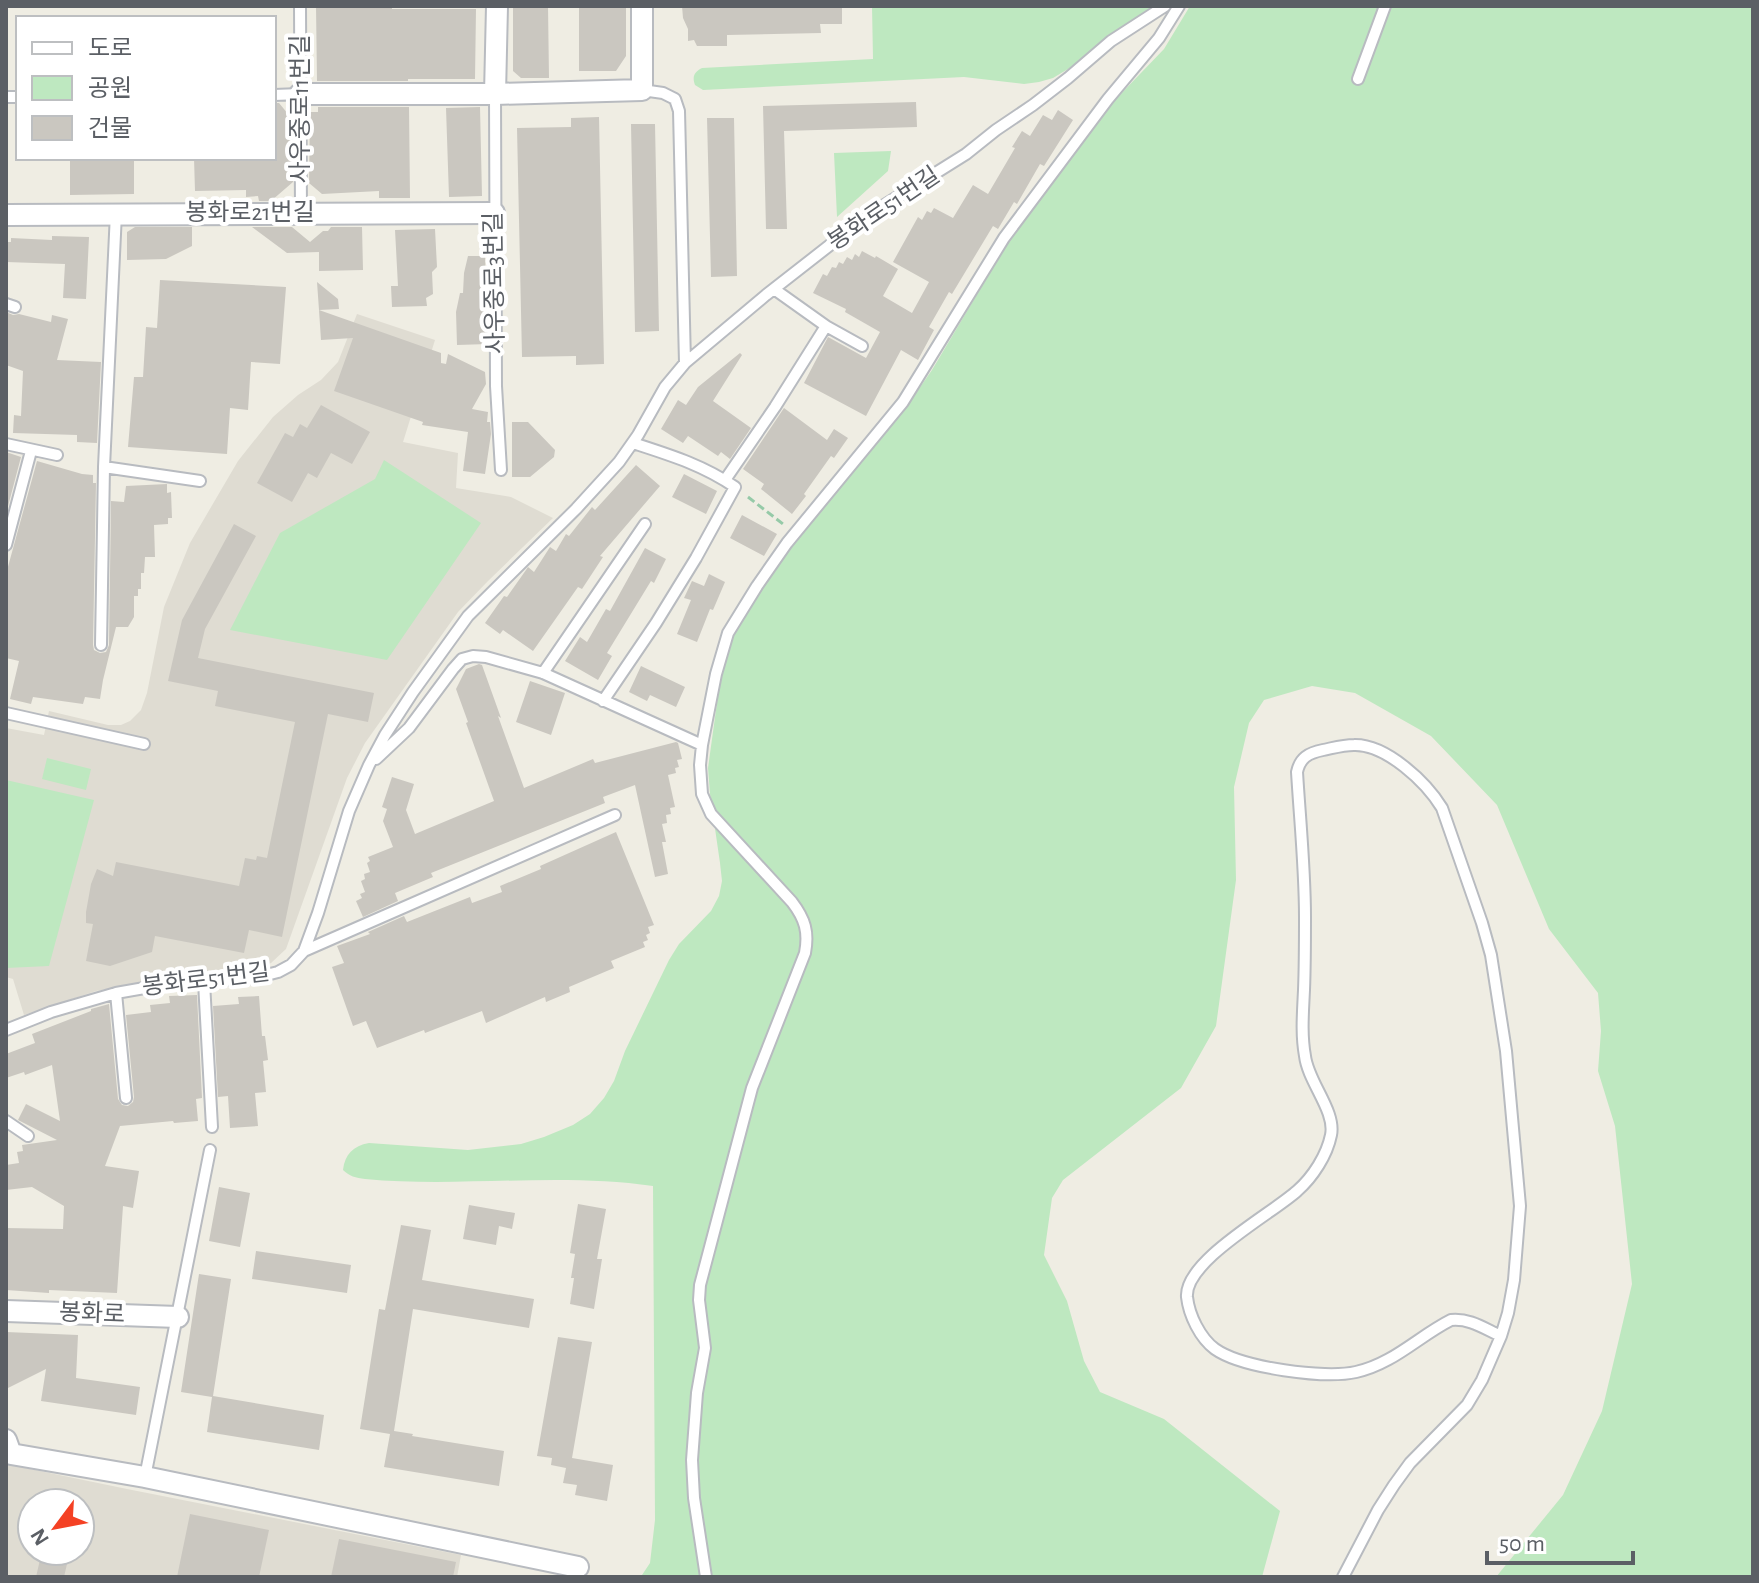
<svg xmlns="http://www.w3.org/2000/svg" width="1759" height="1583" viewBox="0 0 1759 1583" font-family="'Alegreya Sans','Noto Sans KR',sans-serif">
	<rect width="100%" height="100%" fill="#efede3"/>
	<!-- education -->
	<path fill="#dfdcd2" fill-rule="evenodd" d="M357,314l78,26 -32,102 55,11 -2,35 55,9 42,21 -65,63 -30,31 -93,131 -18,35 -61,171 -15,14 -15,5 -118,15 -42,8 -72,24 -11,-36 -7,-2v-249l38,7 5,-24 59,14h13l9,-4 11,-11 6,-17 17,-86 26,-64 48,-82 35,-44 25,-22 23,-15 17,-18z
		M6,1464l121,25 334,66 -4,22h-451zM32,1503h48v48h-48z"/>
	<!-- green -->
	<path fill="#bee8c0" d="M872,6h290l-84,57 -25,15 -14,4 -15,2 -60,-7 -261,13 -8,-5c-3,-8 -1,-13 7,-17l171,-9z
		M1190,6h563v1571h-257l67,-82 39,-84 30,-127 -17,-158 -17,-55 3,-40 -3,-38 -49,-64 -52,-124 -66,-69 -76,-43 -43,-7 -48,14 -15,23 -15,64 2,93 -20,146 -35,62 -118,92 -11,18 -8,57 23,46 17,60 16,31 64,27 116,92 -18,66h-628l8,-2 8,-12 5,-43 -2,-334c-95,-14 -193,2 -288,-7 -9,-1 -16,-3 -22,-9 2,-16 10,-24 26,-27l99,7 53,-6 23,-7 29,-12 17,-11 14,-16 10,-17 11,-30 44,-91 10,-16 32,-33 8,-15 3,-15 -2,-18 -10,-69 -2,-26 13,-94 8,-29 16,-31 53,-77 109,-131 25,-36 72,-121 50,-71 60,-77 50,-52z
		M891,151l-3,20 -51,46 -3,-64z
		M384,460l97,63 -94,137 -157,-30 50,-97 95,-54z
		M47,758l44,11 -5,21 -44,-11z
		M6,780l88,20 -45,166 -43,2z"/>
	<!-- building -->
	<path fill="#cac7c0" d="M316,6h76v3h84l-1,70h-67v2h-91z
		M513,6h35l1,72h-28l-8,-7z
		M579,6h47v50l-10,15h-37z
		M682,6h160v18h-22l1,9 -94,2v11h-30l-3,-6 -6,1v-12l-5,-11z
		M916,102l1,25 -133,4 3,98h-21l-3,-123z
		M274,103h5l14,17v62l-22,19h-12l-1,-5 -12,1v-7l-51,1 -1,-33h80z
		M318,107h91l1,91h-31v-7l-57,3 -13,-11 1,-71h8z
		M480,107l2,89 -33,1 -3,-89z
		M1058,110l15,10 -29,46 -4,-2 -23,40 -3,-2 -16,27 -5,-3 -41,68 -3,-2 -20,35 5,3 -16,30 -17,-10 -35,66 -62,-33 24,-46 38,21 14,-26 -35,-20 1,-3 -33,-16 10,-19 4,2 5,-9 4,1 3,-6 4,2 4,-7 5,3 3,-6 4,3 3,-6 13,7 1,-2 22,13 -15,27 29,17 17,-31 -36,-20 25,-45 4,3 5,-9 4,2 3,-5 19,10 20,-33 15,9 27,-46 -3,-1 10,-16 8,5 13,-21 9,5z
		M599,117l5,247 -28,1v-9l-54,1 -5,-229 54,-1v-9z
		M707,118h27l3,158 -26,1z
		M631,124h24l4,207 -24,1z
		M134,158v36l-64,1v-36z
		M135,227h57v19l-26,13 -39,1v-28z
		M252,227h40l18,15 13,-11h5l3,-4h31l1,43 -44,1v-19l-32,1z
		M435,229l2,38 -5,5 1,22 -7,4 1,8 -35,1 -1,-21h7l-3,-56z
		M52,236l37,1 -3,62 -23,-1 2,-34 -59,-2v-20h5v-4l41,2z
		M468,256h17l3,88 -31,1 -1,-33 4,-19h3l1,-20z
		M160,280l126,7 -6,77 -29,-2 -3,48 -18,-2 -3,46 -99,-7 6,-70h9l3,-50 11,1z
		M317,282l21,17 1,10 -20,1z
		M319,310l122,43v10l5,1 2,-10 37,18 1,12 -14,25 16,3 -1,10h3l1,12 -6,40 -22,-3 5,-39 -46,-7 1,-3 -89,-31 19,-53 -32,2z
		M6,312l7,3 6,-1 32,8 1,-7 16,4 -11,41 44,2 -4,81 -20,-1v-7l-64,-2 1,-18 7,1 2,-45 -17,-6z
		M740,353l2,2 -29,46 38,27 -21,31 -9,-7 -3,4 -30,-20 -5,7 -22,-14 17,-29 8,5 12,-18z
		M321,405l49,27 -18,32 -21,-11 -14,25 -9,-5 -16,29 -35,-19 28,-50 8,4 7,-13 7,4z
		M784,408l43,32 7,-11 14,9 -14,20 -3,-2 -27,38 2,2 -14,18 -31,-25 3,-5 -21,-15z
		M512,422h16l27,28 -1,7 -24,20h-18z
		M6,452l15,5 -14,53h-1z
		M37,461l45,13 11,1v8h3l-3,162 1,5 6,3 6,-1 3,-7 2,-144 13,1 2,-16 41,-2v9l4,-1 1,26h-4v6l-14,1 1,32h-10l-1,16h-3v16h-3v7h-4v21l-6,10h-12l-13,53 -3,19 -15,-2 -2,7 -50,-7 -2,7 -21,-5 9,-38 -13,-3v-84z
		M636,465l24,21 -60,70 3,1 -21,32 -4,-2 -45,64 -30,-21 -3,4 -15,-11 19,-27 3,1 19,-27 2,-3 6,5 16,-25 6,4 10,-17 3,2 23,-29 3,3z
		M684,474l33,17 -11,23 -34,-17z
		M742,515l35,19 -13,22 -34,-18z
		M234,524l22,12 -51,93 -7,29 176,35 -6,29 -40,-8 -46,223 -33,-7 -5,23 -89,-17 -3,16 -42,14 -24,-5 7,-37 -7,-1v-11l5,-28 6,-15 16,7 3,-14 123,24 6,-28 11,2 1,-4 10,2 28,-136 -80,-16 3,-15 -50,-10 14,-61z
		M645,548l21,11 -12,24 -3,-2 -44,72 5,3 -14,24 -33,-19 15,-24 7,5 19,-33 4,2z
		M709,574l16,8 -12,28 -3,-1 -13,33 -20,-8 14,-34 -7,-2 8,-17 12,5z
		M479,664l3,1 19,53 -3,-2 26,72 69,-29 2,4 81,-21 2,1 4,16 -5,1 2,7 -4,1 1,5 -8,2 7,32 -5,1 1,6 -5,1 1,8 -5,1 4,18h-4l6,32 -13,3 -20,-92 -32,12 2,6 -174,70 2,4 -38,16 3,8 -35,16 -7,-16 6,-3 -2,-4 5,-2 -4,-11 4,-2 -1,-5 6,-2 -3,-9 3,-2 -2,-4 25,-10 -10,-26 4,-12 -5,-2 10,-30 22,7 -8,26 9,24 79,-33 -28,-78 2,-1 -12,-33 10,-20z
		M641,666l44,21 -9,20 -26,-12 -3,6 -18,-9z
		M530,681l35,12 -14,42 -35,-13z
		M616,832l38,93 -6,2 2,6 -4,2 2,5 -5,2 2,5 -34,14 3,7 -45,19 1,5 -24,10 -1,-5 -59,26 -4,-12 -57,22 -1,-3 -47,18 -11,-27 -13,5 -21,-59 12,-4 -7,-17 33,-12 -2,-2 36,-16 3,6 63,-25 2,6 30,-11 -2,-6 41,-17 -1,-3z
		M197,995l5,103 -6,1 2,22 -24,2 -1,-2 -53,5 -15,40 34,5 -6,37 -10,-2 -6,87 -68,-3v3l-43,-3v-62l57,1 1,-23 -32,-19 -26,3v-25l13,-2 -2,-11 6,-1 -1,-6 35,-5 -39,-20 8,-16 34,17 -8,-56 -27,10 -1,-3 -18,6v-24l29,-11 -3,-9 59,-23v-2l18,-5 9,95 4,6 6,1 5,-4 1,-5 -8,-82 25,-3 -1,-7 20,-2 -1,-7z
		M259,996l3,40h3l3,24 -5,1 3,31 -11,1 3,33 -28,2 -2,-32 -10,1 -5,-91 26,-2 -1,-7z
		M219,1187l31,6 -10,54 -31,-6z
		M578,1204l28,5 -9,50h5l-8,50 -24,-5 4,-26h-3l4,-24 -5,-1z
		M469,1205l46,8 -3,16 -13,-3 -3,19 -33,-6z
		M401,1225l30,5 -9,50 112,19 -5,29 -116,-19 -19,122 19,3 -1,2 92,15 -5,35 -115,-19 6,-33 -30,-5 19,-120 6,1z
		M256,1251l95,14 -4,28 -95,-14z
		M199,1274l32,5 -18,117 111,19 -5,35 -112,-18 5,-35 -31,-5z
		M6,1332l72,3 -2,43 64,9 -4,28 -95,-14 5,-32 -40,20z
		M558,1337l34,5 -20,116 41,7 -6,36 -32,-6 2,-10 -14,-2 3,-15 -15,-3 1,-7 -15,-2z
		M190,1514l79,16 -10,47h-82z
		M339,1539l117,23 -3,15h-122z
		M42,1551h28l-6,26h-28z"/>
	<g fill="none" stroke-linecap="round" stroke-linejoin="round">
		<defs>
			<path id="service" d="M300,6l1,207
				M1358,79l27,-73
				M642,90l21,3 12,6 4,12 6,252
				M495,94l1,292 5,84
				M274,95l26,-1
				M6,97h12
				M774,289l52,37 36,20
				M6,304l9,3
				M6,444l51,11
				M104,467l96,14
				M725,480l50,-73 51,-81
				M6,545l25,-94
				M101,645l3,-178 12,-254
				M543,673l102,-149
				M603,701l53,-78 40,-65 39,-71c-32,-22 -65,-32 -102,-44
				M6,713l138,31
				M376,759l33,-31 44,-59 9,-10 11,-3 13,1 57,16 159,72
				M304,951l311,-136
				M204,982l8,145
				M116,993l10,105
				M6,1030l45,-18 65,-19 57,-10 82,-5 23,-6 13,-7 13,-14 14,-38 31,-102 20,-46 16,-30 28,-43 55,-76 108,-107 43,-47 19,-27 27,-48 20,-24 81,-68 64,-50 53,-39 83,-52 30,-24 37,-25 35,-27 43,-37 54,-35
				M6,1121l22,15
				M145,1477l65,-327
				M706,1577l-12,-79 -2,-38 5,-67 8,-45 -6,-48 1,-15 52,-197 53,-135c4,-21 0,-34 -13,-51l-81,-88 -9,-20 -2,-29 2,-20 14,-71 12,-41 29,-47 30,-43 116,-141 101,-164 104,-139 51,-61 20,-32
				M1343,1577l35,-67 16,-25 16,-22 57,-58 15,-25 19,-44 7,-23 6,-33 6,-74 -14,-155 -15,-96 -9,-32 -40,-115c-16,-26 -56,-64 -88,-63 -11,0 -21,3 -31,5 -15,3 -23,8 -26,22 3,49 8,97 8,145 0,24 0,48 -1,73 -1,22 -3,44 1,66 3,26 31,55 26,79 -4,20 -18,42 -34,56 -24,22 -113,70 -110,106 2,18 13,41 28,52 27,19 110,30 141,23 37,-8 63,-36 95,-52 19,-2 34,9 50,16"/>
			<path id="minor" d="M300,94h195l147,-4v-84
				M495,94l2,-88
				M6,215l488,-2
				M6,1311l172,6
				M6,1440l5,14 134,23 433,90"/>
		</defs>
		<!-- service casing -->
		<use href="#service" stroke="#b8bbc0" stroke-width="14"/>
		<!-- minor casing -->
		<use href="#minor" stroke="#b8bbc0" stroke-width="24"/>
		<!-- path -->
		<path stroke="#96caa8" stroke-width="3" stroke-dasharray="8 4" stroke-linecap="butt" d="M748,497l35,27"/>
		<!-- service -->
		<use href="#service" stroke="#fff" stroke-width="10"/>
		<!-- minor -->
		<use href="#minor" stroke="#fff" stroke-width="20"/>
	</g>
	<g text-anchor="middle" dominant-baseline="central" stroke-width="8" stroke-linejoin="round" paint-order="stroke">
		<!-- street labels -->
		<g font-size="24" fill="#5b5f65" stroke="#fff">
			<text transform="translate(301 109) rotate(-90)">사우중로11번길</text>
			<text transform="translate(884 209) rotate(-34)">봉화로51번길</text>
			<text x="250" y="213">봉화로21번길</text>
			<text transform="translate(495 283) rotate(-91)">사우중로3번길</text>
			<text transform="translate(206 980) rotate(-7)">봉화로51번길</text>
			<text transform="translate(92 1314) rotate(2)">봉화로</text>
		</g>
	</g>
	<!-- border -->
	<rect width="1759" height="1583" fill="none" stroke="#5b5f65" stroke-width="16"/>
	<!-- legend -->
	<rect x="16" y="16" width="260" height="144" fill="#ffffff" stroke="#bdbfc1" stroke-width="2"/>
	<rect x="32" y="42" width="40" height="12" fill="#ffffff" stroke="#bdbfc1" stroke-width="2"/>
	<text x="88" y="56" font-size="24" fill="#5b5f65">도로</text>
	<rect x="32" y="76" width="40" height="24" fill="#bee8c0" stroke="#bdbfc1" stroke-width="2"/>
	<text x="88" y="96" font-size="24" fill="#5b5f65">공원</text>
	<rect x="32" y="116" width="40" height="24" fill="#cac7c0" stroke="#bdbfc1" stroke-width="2"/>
	<text x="88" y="136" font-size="24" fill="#5b5f65">건물</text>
	<!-- north arrow -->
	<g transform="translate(56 1527) rotate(238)"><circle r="38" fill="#ffffff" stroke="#bdbfc1" stroke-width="2"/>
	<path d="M0-6L14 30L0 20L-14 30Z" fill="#f44124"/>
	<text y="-12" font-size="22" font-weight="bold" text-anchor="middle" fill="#5b5f65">N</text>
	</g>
	<!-- scale -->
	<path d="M1487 1551v12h146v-12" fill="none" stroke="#5b5f65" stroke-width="4"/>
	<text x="1499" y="1551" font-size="24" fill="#5b5f65" stroke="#ffffff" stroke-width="6" paint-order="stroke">50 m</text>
</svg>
